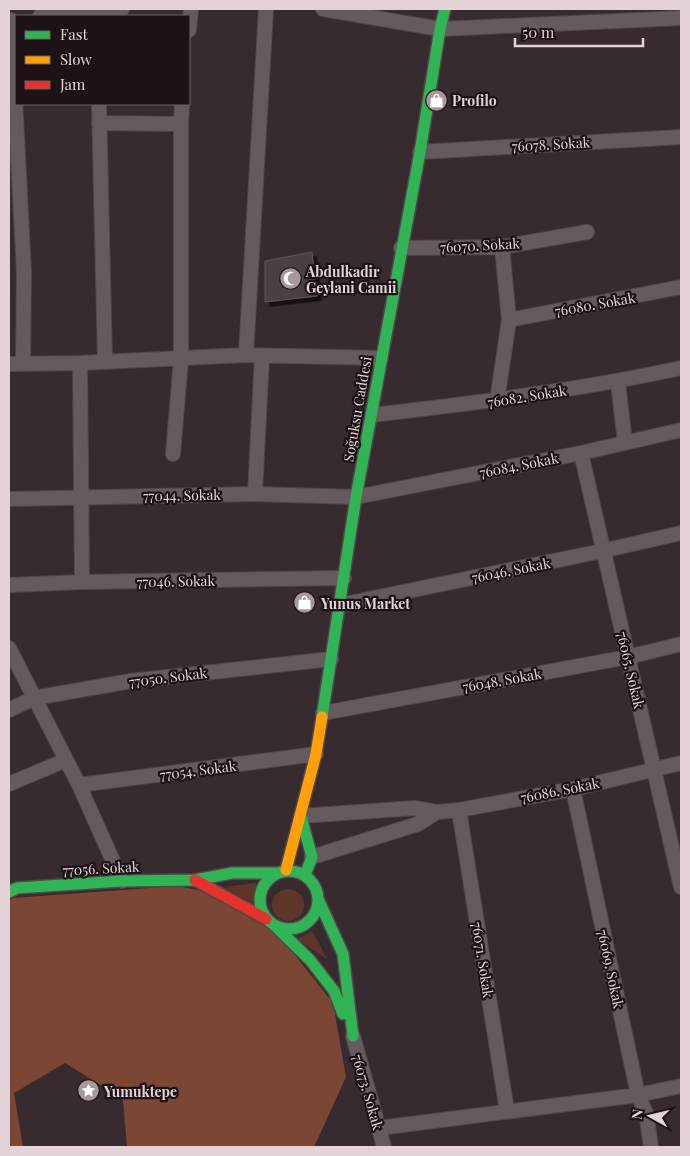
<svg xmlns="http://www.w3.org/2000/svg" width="690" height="1156" viewBox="0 0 690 1156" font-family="'Playfair Display',serif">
	<defs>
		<filter id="shadow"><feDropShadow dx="4.5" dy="4.5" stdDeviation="0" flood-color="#0009"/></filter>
	</defs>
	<rect width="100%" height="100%" fill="#382b2f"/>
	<!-- green -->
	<path fill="#5e3528" d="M256,883l-3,21 -29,-17z
		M272 905a16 16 0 1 1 32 0a16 16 0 1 1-32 0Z
		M312,931l16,29 -31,-21z"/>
	<!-- forest -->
	<path fill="#7b4734" d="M177,886l26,5 75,43 55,69 13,74 -32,70h-187l-4,-48 -58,-36 -51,30 9,54h-14v-246l4,-3z"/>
	<!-- building -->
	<path fill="#494044" stroke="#60555a" filter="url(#shadow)" d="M312,252l5,44 -52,6v-41z"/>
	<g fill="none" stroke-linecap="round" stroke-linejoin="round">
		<defs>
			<path id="street" d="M323,9l117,20 241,-11
				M40,16l25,-3 57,-4
				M11,20l13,253 -1,90
				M189,30l2,-21
				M99,104l6,257
				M99,123l82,1
				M420,152l261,-15
				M401,248l101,-1 85,-15
				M509,320l172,-33
				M246,355l20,-346
				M80,363l2,219
				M9,364l71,-1 166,-8 135,3
				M618,382l7,61
				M497,401l12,-81 -7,-73
				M372,415c104,-12 207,-25 309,-47
				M581,453l100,434
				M173,454l8,-95v-235l1,-20
				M255,494l7,-138
				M9,499l246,-5 101,3 225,-44 100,-23
				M9,585l73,-3 262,-4
				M340,605l262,-54 79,-18
				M9,648l70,137 43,96
				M9,710l25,-12 97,-17 200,-22
				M323,713l305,-56 53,-13
				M9,784l57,-24
				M79,785l237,-31
				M573,789l65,306 8,18 5,34
				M459,810l48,301
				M301,816l114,-8 22,4 22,-2 114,-21 108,-26
				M312,857l106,-33 19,-12
				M353,1036l31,111
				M379,1128l259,-33 43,-9"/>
			<path id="fast" d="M322,717l34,-220 64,-345 20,-123 5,-20
				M301,817l11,40 -7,18
				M260 900a29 29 0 1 1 58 0a29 29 0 1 1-58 0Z
				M9,892l8,-4 105,-7 73,-1 37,-7h44
				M318,899l25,55 10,82
				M275,926l35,34 24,31 9,23"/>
			<path id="slow" d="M286,870l30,-116 6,-37"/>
			<path id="jam" d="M195,880l71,39"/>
		</defs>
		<!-- street casing -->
		<use href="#street" stroke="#52474a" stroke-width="16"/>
		<!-- fast casing -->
		<use href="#fast" stroke="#52474a" stroke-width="14"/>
		<!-- slow casing -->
		<use href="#slow" stroke="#52474a" stroke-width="14"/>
		<!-- jam casing -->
		<use href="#jam" stroke="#52474a" stroke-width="14"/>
		<!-- street -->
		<use href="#street" stroke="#655b5f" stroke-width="14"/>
		<!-- fast -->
		<use href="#fast" stroke="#30b455" stroke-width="11"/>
		<!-- slow -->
		<use href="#slow" stroke="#ff9f0a" stroke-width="11"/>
		<!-- jam -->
		<use href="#jam" stroke="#e5322d" stroke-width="11"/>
	</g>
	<!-- icons -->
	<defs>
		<symbol id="shop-disc" viewBox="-11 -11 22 22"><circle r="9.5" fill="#a7989c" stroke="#1d1316"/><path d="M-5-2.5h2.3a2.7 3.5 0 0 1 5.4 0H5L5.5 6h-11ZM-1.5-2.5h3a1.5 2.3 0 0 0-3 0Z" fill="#fff"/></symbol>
		<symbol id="mosque-disc" viewBox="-11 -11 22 22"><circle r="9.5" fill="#a7989c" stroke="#1d1316"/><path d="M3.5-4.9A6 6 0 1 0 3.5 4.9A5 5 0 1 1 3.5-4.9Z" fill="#fff"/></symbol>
		<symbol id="sight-disc" viewBox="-11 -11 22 22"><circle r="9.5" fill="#a7989c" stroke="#1d1316"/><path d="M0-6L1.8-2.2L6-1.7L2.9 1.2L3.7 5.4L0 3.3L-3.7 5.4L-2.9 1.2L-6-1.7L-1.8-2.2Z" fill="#fff"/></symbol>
	</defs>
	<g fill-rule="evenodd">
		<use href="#shop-disc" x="424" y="88" width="25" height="25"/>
		<use href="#mosque-disc" x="278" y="266" width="25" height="25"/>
		<use href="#shop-disc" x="292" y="590" width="25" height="25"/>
		<use href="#sight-disc" x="76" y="1078" width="25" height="25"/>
	</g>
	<g text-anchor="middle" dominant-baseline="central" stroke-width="4.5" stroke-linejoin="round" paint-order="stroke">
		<!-- poi labels -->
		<g font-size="14" font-weight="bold" fill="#e3d3d7" stroke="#1d1316" text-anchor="start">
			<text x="452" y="100">Profilo</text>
			<text x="306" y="271">Abdulkadir<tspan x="306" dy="16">Geylani Camii</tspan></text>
			<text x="321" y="603">Yunus Market</text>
			<text x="104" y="1091">Yumuktepe</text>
		</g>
		<!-- street labels -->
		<g font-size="14" fill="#e3d3d7" stroke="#1d1316">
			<text transform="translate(551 144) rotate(-3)">76078. Sokak</text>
			<text transform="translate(480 245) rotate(-3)">76070. Sokak</text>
			<text transform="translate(595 304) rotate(-10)">76080. Sokak</text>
			<text transform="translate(527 396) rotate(-9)">76082. Sokak</text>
			<text transform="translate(357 409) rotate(-80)">Soğuksu Caddesi</text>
			<text transform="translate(519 465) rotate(-11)">76084. Sokak</text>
			<text transform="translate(182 495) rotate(-1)">77044. Sokak</text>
			<text transform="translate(511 570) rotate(-11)">76046. Sokak</text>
			<text transform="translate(176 581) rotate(-1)">77046. Sokak</text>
			<text transform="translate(631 670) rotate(77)">76065. Sokak</text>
			<text transform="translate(168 677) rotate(-7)">77050. Sokak</text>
			<text transform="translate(502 680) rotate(-10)">76048. Sokak</text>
			<text transform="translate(198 770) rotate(-7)">77054. Sokak</text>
			<text transform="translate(560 790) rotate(-11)">76086. Sokak</text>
			<text transform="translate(101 868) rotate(-3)">77056. Sokak</text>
			<text transform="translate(483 960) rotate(81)">76071. Sokak</text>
			<text transform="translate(611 969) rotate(78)">76069. Sokak</text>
			<text transform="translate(368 1092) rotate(74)">76073. Sokak</text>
		</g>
	</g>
	<!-- border -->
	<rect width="690" height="1156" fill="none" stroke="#e3d3d7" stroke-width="20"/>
	<!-- legend -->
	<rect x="15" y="15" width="175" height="90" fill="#1d1316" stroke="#6c6063"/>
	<rect x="25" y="31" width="25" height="8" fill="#30b455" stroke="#6c6063"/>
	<text x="60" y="40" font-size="15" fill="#e3d3d7">Fast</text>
	<rect x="25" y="56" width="25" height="8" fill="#ff9f0a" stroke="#6c6063"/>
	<text x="60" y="65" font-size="15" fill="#e3d3d7">Slow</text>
	<rect x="25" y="81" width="25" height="8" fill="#e5322d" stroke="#6c6063"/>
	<text x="60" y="90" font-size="15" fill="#e3d3d7">Jam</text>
	<!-- north arrow -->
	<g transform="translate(650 1116) rotate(278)" stroke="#1d1316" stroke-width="4" paint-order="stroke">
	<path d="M0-4L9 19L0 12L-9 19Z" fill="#e3d3d7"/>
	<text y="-8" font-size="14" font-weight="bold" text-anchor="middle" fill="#e3d3d7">N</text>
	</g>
	<!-- scale -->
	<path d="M515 38v8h128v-8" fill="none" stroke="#e3d3d7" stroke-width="2.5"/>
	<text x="522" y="38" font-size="15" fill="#e3d3d7" stroke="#1d1316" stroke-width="4" paint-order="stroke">50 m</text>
</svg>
